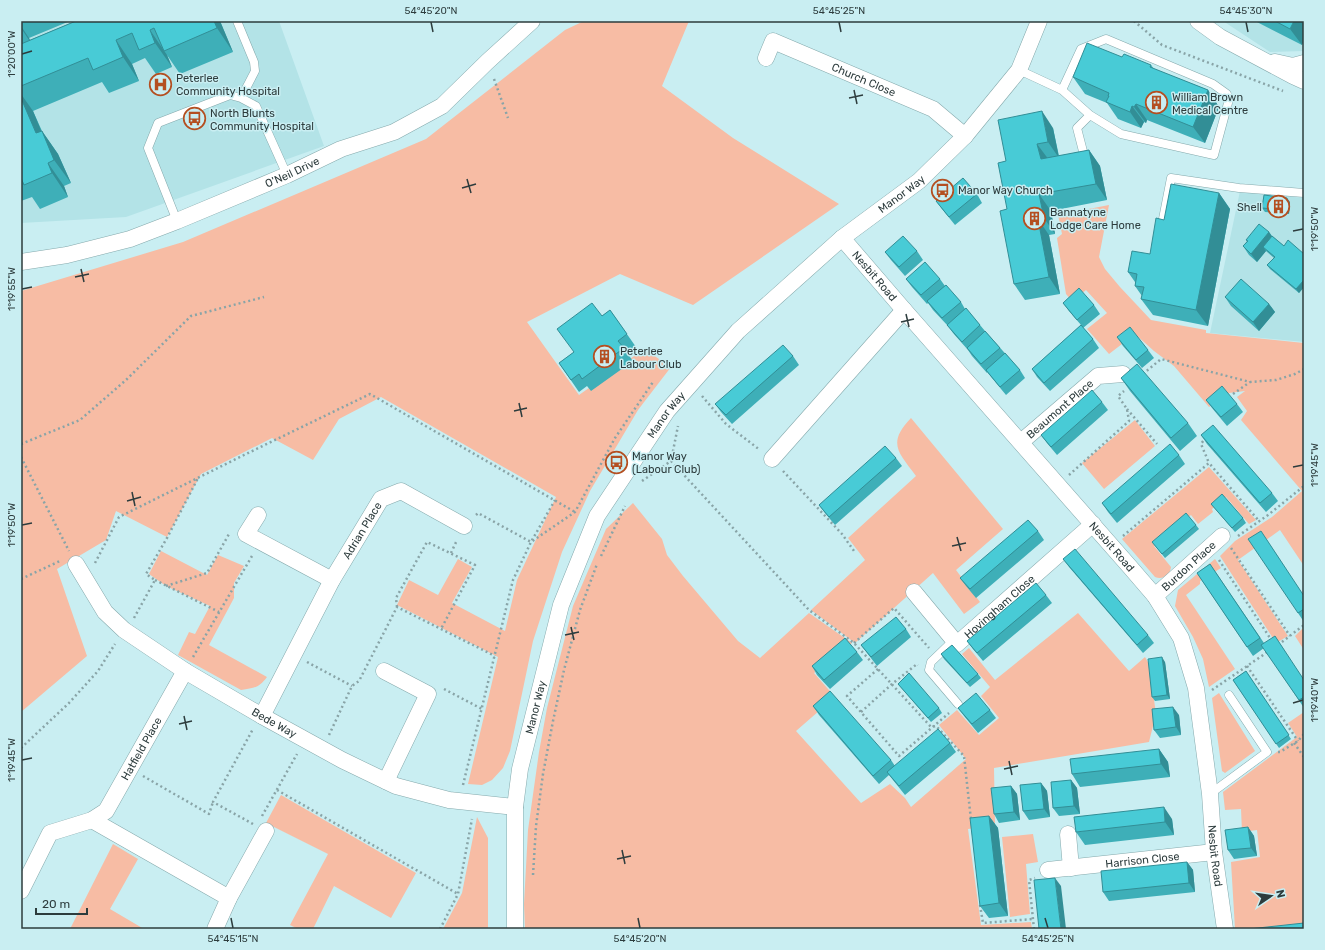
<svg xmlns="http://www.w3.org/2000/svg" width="1325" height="950" viewBox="0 0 1325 950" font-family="Rubik,sans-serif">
	<rect width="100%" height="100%" fill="#c9eef2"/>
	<!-- built -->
	<path fill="#b3e3e7" d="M21,21h258l45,125 -198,71 -105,6z
		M1223,21h81v30l-34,1z
		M1240,191l64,7v144l-94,-9z"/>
	<!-- green -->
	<path fill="#f7bca4" d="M584,21h105l-27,65 71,52 106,66 -146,101 -73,-31 -93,48 52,73 65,-46 27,18 -33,43 -48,81 -28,61 -29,89 -23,110 -7,17 -11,12 -10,5 -14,-1 30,-127 -101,-52 12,-25 29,15 20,-36 14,8 -20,36 53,28 12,-51 39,-83 -175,-100 -42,22 -26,41 -41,-22 -71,36 -34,63 -51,-26 -10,29 -49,29 30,87 -66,56v-421l162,-49 243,-103 139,-109z
		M1109,205l-10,52 6,12 15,18 31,33 55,10v3l98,10v223l-24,-36 -42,30 50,76 -12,7 -56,-87 15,-15 37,-24 30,-26 -61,-71 6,-9 -10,-14 8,-6 -16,2 -20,14 -35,-41 -20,-15 -19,-17 -26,20 -22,-25 20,-16 -21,-23 -14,11 -6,-7 -9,-56 5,-4 -4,-19z
		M911,418l92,111 -47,41 24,32 -16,12 -31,-41 -78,70 -44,-33 54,-50 -17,-22 68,-62c-18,-24 -29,-33 -5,-58z
		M1135,420l20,26 -51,43 -22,-26z
		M1209,467l47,53 -7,4 -23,-27 -14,12 1,3 -15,12 -7,-9 -37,31 17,21c-1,8 -8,13 -16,10l-33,-38z
		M633,503l29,36 5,16 16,21 55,65 22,17 49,-45 43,30 -38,30 21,24 -39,34 65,72 29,-19 15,14 6,9 55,-48 -27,-34 18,-15 22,25 20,-17 -18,-22 9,-9 -28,-33 7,-6 26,32 83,-67 51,58 16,-14 4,7 7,50 -7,28 -155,26 1,57 -27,4 13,96 50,-3 1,7h-507l-1,-25 4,-74 11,-78 8,-44 26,-102 33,-77z
		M161,551l46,24 11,-20 26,11 -10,17v15l-25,47 58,32c-8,11 -13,11 -26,13l-63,-35 11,-23 6,2 15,-28 -44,-20 -17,-12z
		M1215,559l6,9 -21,13v3l-14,11 49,74 -26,18 -6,-28 -10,-22 -18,-31 3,-16z
		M1304,627v23l-9,-14z
		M1219,693l36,58 -30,22 -3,-2 -10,-73z
		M1304,712v217h-69l-4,-67 29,-5 -3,-27 -15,2 -1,-23 -16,1 -2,-18 74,-55 -9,-14z
		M281,795l135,78 -25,45 -57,-32 -21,43h-15l-8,-4 38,-71 -62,-31z
		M477,817l11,21v91h-45l19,-36z
		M1033,834l5,28 -12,2 4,50 -20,3 -8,-80z
		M113,844l25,15 -28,50 34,20h-74z"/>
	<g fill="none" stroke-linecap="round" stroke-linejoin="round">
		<defs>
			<path id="service" d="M237,21l17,41 1,9 -14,27
				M1019,70l43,20 19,-41 25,-10 107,45 14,10 1,9 -14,52 -93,-21 -31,-19 -28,-25
				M1085,159l-8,-31 13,-13
				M177,221l-29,-73 10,-25 72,-28 11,3 15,8 31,69
				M1161,229l10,-51 68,10 65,5
				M954,640l-23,22 -2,8 29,34
				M1210,794l57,-42 -38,-57"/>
			<g id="minor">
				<path d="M1198,21l22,16 73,39 11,5"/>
				<path id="s1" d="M766,58l7,-17 160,68 32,27"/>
				<path d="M1275,62l18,4 11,-3"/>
				<path id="s2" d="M842,238l62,72 226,257 25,29 26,42 15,50 14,106 4,58 11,77"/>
				<path id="s3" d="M21,262l46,-7 63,-16 47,-18 110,-46 54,-26 53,-17 48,-26 45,-44 45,-41"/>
				<path id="s4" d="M1021,442l77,-66 25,-2"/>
				<path d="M772,459l132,-149"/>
				<path d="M258,515l-12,19 86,46"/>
				<path id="s5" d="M76,564l29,48 19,18 61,41 77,45 80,44 54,26 53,14 66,7"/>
				<path id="s6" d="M914,592l43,52 136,-120"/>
				<path id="s7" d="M1155,596l67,-60"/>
				<path d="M384,671l44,23 -42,87"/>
				<path id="s8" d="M262,716l70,-136 49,-81 20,-8 63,35"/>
				<path d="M92,820l137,78 37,-67"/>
				<path d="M1068,834l3,34"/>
				<path id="s9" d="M1048,870l166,-18"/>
				<path id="s10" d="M21,891l29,-58 42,-13 14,-9 79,-140"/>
				<path d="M215,929l14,-31"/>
				<path id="s11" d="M515,929v-122l5,-38 41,-164 36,-89 70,-105 71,-80 104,-93 77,-57 46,-45 54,-66 20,-49"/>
			</g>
		</defs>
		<!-- service casing -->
		<use href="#service" stroke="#85a9ac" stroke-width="9"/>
		<!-- minor casing -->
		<use href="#minor" stroke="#85a9ac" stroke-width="17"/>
		<!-- path -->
		<path stroke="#89a4a7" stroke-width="2.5" stroke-dasharray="2 3" stroke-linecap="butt" d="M1134,21l28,24 121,46
			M494,79l14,39
			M1143,374l18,-15 89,23 26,-2 19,-6 9,-5
			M1233,394l17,-12
			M702,396l24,28 34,26
			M1127,409l30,35
			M1206,437l-5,7 8,19
			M21,444l59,-24 46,-40 65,-64 73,-19
			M21,457l48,94
			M671,461l138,149 45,33 77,84 5,-1 28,30 7,64
			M783,471l59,63 12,17
			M1069,475l60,-54 -2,-12 -9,-13 6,-5
			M642,481l29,-20 7,-35
			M476,515l2,-2 53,29 24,-42
			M1123,536l86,-73 50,58
			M1238,536l30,-21 36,-29
			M1231,548l59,88
			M451,553l6,-13
			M601,556l24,-50
			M1219,560l53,81
			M95,563l24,-46 125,-62 126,-61 205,118
			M21,579l39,-18
			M155,580l64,32
			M166,586l41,-13 22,-39
			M397,607l-1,-9 31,-56 48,23 -34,64
			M134,618l21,-38 -9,-6 21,-36 31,-60
			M854,643l40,-35 35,40
			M1278,645l26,-20
			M193,657l59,-101
			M307,662l45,24
			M1247,666l51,75
			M878,669l-31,27 52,60 50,-43
			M444,689l38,20
			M1212,690l57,-39
			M861,712l31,-28 25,-20 1,1
			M329,735l23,-49 7,-5 38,-74 98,49
			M1294,743l10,14
			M21,748l48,-45 29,-32 17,-27
			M1278,752h2l18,-11 6,-7
			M143,776l66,38 4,-12
			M463,785l50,-205 18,-38 44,-30 40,-74 38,-56
			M277,790l181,104
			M262,816l35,-62
			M253,824l-40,-22 40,-73
			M533,875l3,-49 7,-52 10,-53 11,-51 16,-60 17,-46
			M980,905l3,18 50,-4
			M440,929l18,-35 14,-75
			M1034,929l-5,-49 6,-2"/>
		<!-- service -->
		<use href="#service" stroke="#fff" stroke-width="8"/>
		<!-- minor -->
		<use href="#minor" stroke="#fff" stroke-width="16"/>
	</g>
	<!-- wall -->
	<path fill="#3eafb8" d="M21,21h49l-41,17 1,2 46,-19h144l13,31 -53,22 -13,-19 5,12 -16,7 -11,-16 -13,6 7,17 -30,12 -7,-11 -69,29 9,20 16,23 13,29 -7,3 4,11 -28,12 -8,-12 -11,4z
		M1255,21h49v19l-2,5z
		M1122,57l29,8 3,4 54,21 11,17 -14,36 -58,-23 -1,3 -2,-1 -3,6 -23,-9 -11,-16 -22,-9 -12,-17z
		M1053,128l6,28 30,-6 11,16 7,34 -56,11 4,23 -6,1 11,59 -35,6 -11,-16 -8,-123z
		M1219,193l11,16 -22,117 -55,-11 -12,-16 1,-3 -7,-10v-4l-7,-10 22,-18 14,-34z
		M977,194l5,9 -27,22 -13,-16 -6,-8z
		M1290,202l-1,12 -24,-2 -3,-4z
		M1269,232l3,4 12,10 20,8v33l-5,6 -29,-24 -3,-4 7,-7 -8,-7 -9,11 -8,-7 -6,-9 4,-5 -1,-1z
		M917,251l6,9 -18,16 -14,-16 -6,-8z
		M906,279h34l5,7 16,16 4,7 15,16 5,6 35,39 5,8 -19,17 -14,-17 -5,-6v1l-15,-17 -4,-6 -15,-17 -5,-7 -15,-16 -5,-7 -1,1 -15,-17z
		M1225,297l44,7 6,8 -16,19 -28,-25z
		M1063,303l31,2 6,9 -17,14 10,11 6,9 -49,43 -13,-14 -5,-8 49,-44 -12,-14z
		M610,310l26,37 -9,6 6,8 -42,30 -4,-5 -8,6 -20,-29 15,-11 28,-36z
		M1117,337l31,13 6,8 -12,10 -19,-22z
		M793,356l6,9 -67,59 -11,-12 -6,-8z
		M1121,378l67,45 9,13 -17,15 -50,-60z
		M1206,400l31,4 6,8 -16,14 -15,-18z
		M1102,402l6,8 -51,45 -10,-12 -6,-8z
		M1201,435l71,58 6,8 -12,11 -59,-68z
		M1179,455l6,9 -68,59 -9,-11 -6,-9z
		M896,458l6,8 -67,59 -10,-12 -6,-8z
		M1211,504l32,14 3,5 -11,9z
		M1196,525l3,4 -34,29 -13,-16z
		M1038,531l6,9 -68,58 -10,-12 -6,-8z
		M1063,559l85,76 6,8 -11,10 -74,-86z
		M1210,564l54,79 40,36v29l-40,-60 -11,8 -56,-83z
		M1046,595l6,8 -69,58 -10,-12 -6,-8z
		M1304,595v27l-6,-9z
		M906,629l5,8 -34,29 -16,-21z
		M857,652l6,8 -33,29 -13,-14 -5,-9z
		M941,654l37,20 3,4 -11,9 -26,-28z
		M1165,662l5,37 -15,2 -3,-4z
		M1246,671l45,68 -12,9 -46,-68z
		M898,684l41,24 3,5 -11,9z
		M813,706l78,54 4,6 55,-23 6,9 -51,43 -16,-20 -10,9 -60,-69z
		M958,708l32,2 6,8 -18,15 -14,-17z
		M1179,715l2,20 -21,3 -6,-8z
		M1159,749l9,13 2,15 -90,10 -8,-13z
		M1071,780l6,8 3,26 -21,2 -6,-8z
		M1041,783l6,8 3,26 -21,3 -6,-9z
		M1011,786l6,8 3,26 -21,3 -5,-9z
		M989,816l9,12 10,88 -19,2 -9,-12z
		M1172,819l2,16 -89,10 -9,-13z
		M1248,827l6,9 3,20 -23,3 -6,-9z
		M1187,862l6,8 2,22 -86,9 -6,-9z"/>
	<!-- shaded-wall -->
	<path fill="#328e96" d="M214,21h6l13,31 -16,-24z
		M1294,21h10v19l-2,5 -12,-16z
		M21,26l8,12 2,5 -10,-15z
		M150,30l17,25 5,12 -17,-24z
		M116,40l16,24 7,17 -16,-24z
		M1208,90l11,17 -14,36 -12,-16z
		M21,94l12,17 19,46 -16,-24 -15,-35z
		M1136,104l11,16 -1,3 -12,-16z
		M1132,106l12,16 -3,6 -11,-16z
		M1042,111l11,17 6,30 -11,-16z
		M42,131l16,23 13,29 -17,-23z
		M1037,144l12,16 -8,-1z
		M1089,150l11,16 7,34 -11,-16z
		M48,163l16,23 4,11 -16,-24z
		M1219,193l11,16 -22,117 -12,-16z
		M1039,194l12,17 4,23 -11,-16z
		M1287,198l3,4 -1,12 -3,-4z
		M1038,219l11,16 11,59 -11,-17z
		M1269,232l6,9 -12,6 3,4 -9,11 -6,-8z
		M1304,280v7l-5,6 -3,-4z
		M1269,304l6,8 -16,19 -6,-9z
		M1162,657l3,5 5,37 -3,-4z
		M1173,707l6,8 2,20 -5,-8z
		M1159,749l9,13 2,15 -9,-13z
		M1071,780l6,8 3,26 -6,-8z
		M1041,783l6,8 3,26 -6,-8z
		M1011,786l6,8 3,26 -6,-8z
		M1164,807l8,12 2,16 -9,-13z
		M989,816l9,12 10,88 -9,-13z
		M1248,827l6,9 3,20 -6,-8z
		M1187,862l6,8 2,22 -6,-9z
		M1055,878l6,8 5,43h-5z"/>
	<!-- building -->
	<path fill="#48cbd6" stroke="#328e96" d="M76,21h138l3,7 -53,23 -10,-23 -4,2 5,13 -16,7 -7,-17 -16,7 7,17 -30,13 -5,-12 -67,28v-42z
		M1275,21h19l-4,8z
		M1087,43l35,14 2,-3 27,11 -1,2 58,23 -15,37 -57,-23 -2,3 -2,-1 -2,6 -24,-10 3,-6h-1l1,-3 -36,-16z
		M21,98l15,35 6,-2 12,29 -6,3 4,10 -28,12 -3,-7z
		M1042,111l6,31 -11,2 4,15 48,-9 7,34 -57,10 5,24 -6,1 11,58 -35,7 -14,-73 7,-2 -9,-46 8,-2 -8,-41z
		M963,178l14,16 -28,23 -13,-16z
		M1171,184l48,9 -23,117 -55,-11 3,-12 -9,-1 2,-12 -9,-2 4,-21 18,3 6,-36 8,2z
		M1264,195l23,3 -1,12 -24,-2z
		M1259,224l10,8 -18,22 -8,-8 5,-5 -2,-1z
		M903,236l14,15 -18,16 -14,-15z
		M1272,236l12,10 4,-6 16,14v26l-8,9 -29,-24 8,-8 -12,-10z
		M925,262l15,17 -19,16 -15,-16z
		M1241,279l28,25 -16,18 -28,-25z
		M946,285l15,17 -19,16 -15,-17z
		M1079,288l15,17 -17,15 -14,-17z
		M592,303l10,13 8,-6 17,24 -9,7 6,7 -42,31 -3,-5 -8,6 -12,-17 15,-11 -17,-23z
		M966,308l14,17 -18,17 -15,-17z
		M1081,325l12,14 -49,44 -12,-14z
		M1130,327l18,23 -12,10 -19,-23z
		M985,331l15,17 -19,16 -14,-16z
		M783,345l10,11 -67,59 -11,-11z
		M1005,353l15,17 -20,17 -14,-17z
		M1137,364l51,59 -17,15 -50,-60z
		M1222,386l15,18 -16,13 -15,-17z
		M1092,390l10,12 -51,45 -10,-12z
		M1213,425l59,68 -12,10 -59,-68z
		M1170,444l9,11 -68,59 -9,-11z
		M885,446l11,12 -67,59 -10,-12z
		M1222,494l21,24 -11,10 -21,-24z
		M1186,513l10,12 -34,29 -10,-12z
		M1028,520l10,11 -68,58 -10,-11z
		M1261,531l43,65v13l-6,4 -50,-74z
		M1075,549l73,86 -11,10 -74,-86z
		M1210,564l50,74 -13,9 -50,-74z
		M1036,583l10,12 -69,58 -10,-12z
		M896,617l10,12 -35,28 -10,-12z
		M1275,636l29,44v17l-5,3 -38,-55z
		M845,638l12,14 -33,28 -12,-14z
		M952,645l26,29 -11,9 -26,-29z
		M1162,657l5,38 -15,2 -4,-38z
		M1246,671l43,64 -13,9 -43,-64z
		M909,673l30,35 -11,10 -30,-34z
		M830,691l61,69 -18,16 -60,-70z
		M976,693l14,17 -18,14 -14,-16z
		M1173,707l3,20 -22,3 -2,-21z
		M938,729l12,14 -51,43 -12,-14z
		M1159,749l2,15 -89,10 -2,-15z
		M1071,780l3,26 -21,2 -2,-26z
		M1041,783l3,26 -21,2 -3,-26z
		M1011,786l3,26 -20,2 -3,-26z
		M1164,807l1,15 -89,10 -2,-15z
		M989,816l10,87 -19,3 -10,-88z
		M1248,827l3,21 -23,2 -3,-20z
		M1187,862l2,21 -86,9 -2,-21z
		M1055,878l6,51h-22l-5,-49z
		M1304,923v6h-55z"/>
	<!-- ticks -->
	<path fill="none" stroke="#2d3c3d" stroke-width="1.5" d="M431,22l2,10M839,22l2,10M1246,22l2,10M22,54l10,-3M854,90l3,14M849,98l14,-3M467,179l4,14M462,188l14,-4M1293,231l10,-2M81,269l3,13M75,277l14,-3M22,289l10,-2M906,314l3,13M901,322l13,-3M519,403l3,14M514,411l13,-3M1293,467l10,-2M132,492l3,14M127,501l14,-4M22,525l10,-2M957,537l4,14M952,546l14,-3M571,627l3,13M565,635l14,-3M1293,703l10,-3M184,716l3,14M179,724l13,-3M22,760l10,-2M1009,761l3,14M1004,769l14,-3M622,850l3,14M617,859l14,-3M231,918l2,10M638,918l2,10M1045,918l3,10"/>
	<!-- icons -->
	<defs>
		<symbol id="hospital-ring" viewBox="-11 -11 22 22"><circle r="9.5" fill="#c9eef2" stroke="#b44f21" stroke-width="1.5"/><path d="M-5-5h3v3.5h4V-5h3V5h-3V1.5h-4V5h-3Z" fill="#b44f21"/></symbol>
		<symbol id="building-ring" viewBox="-11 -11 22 22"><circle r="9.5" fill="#c9eef2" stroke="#b44f21" stroke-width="1.5"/><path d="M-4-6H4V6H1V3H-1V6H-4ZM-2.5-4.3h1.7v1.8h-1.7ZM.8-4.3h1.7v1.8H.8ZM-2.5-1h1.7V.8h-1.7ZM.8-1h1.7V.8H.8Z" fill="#b44f21"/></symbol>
		<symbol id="bus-ring" viewBox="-11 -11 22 22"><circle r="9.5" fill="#c9eef2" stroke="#b44f21" stroke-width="1.5"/><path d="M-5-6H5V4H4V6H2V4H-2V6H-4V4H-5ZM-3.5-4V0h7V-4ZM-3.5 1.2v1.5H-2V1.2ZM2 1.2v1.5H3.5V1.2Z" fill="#b44f21"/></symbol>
	</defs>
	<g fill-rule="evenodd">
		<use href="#hospital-ring" x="148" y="72" width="25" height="25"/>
		<use href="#building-ring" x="1144" y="90" width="25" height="25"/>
		<use href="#bus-ring" x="182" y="106" width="25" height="25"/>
		<use href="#bus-ring" x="930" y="178" width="25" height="25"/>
		<use href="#building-ring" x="1266" y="194" width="25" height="25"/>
		<use href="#building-ring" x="1022" y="206" width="25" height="25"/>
		<use href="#building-ring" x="592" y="344" width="25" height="25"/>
		<use href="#bus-ring" x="604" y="450" width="25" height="25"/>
	</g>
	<g text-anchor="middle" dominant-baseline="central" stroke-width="3" stroke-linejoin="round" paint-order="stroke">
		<!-- poi labels -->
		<g font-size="11" fill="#2d3c3d" stroke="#c9eef2" text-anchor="start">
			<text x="176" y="78">Peterlee<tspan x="176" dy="13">Community Hospital</tspan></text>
			<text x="1172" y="97">William Brown<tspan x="1172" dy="13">Medical Centre</tspan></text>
			<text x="210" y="113">North Blunts<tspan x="210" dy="13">Community Hospital</tspan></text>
			<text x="958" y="190">Manor Way Church</text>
			<text x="1262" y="207" text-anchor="end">Shell</text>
			<text x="1050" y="212">Bannatyne<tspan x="1050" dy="13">Lodge Care Home</tspan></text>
			<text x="620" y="351">Peterlee<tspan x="620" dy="13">Labour Club</tspan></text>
			<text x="632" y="456">Manor Way<tspan x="632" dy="13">(Labour Club)</tspan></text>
		</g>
		<!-- street labels -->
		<g font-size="11" fill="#2d3c3d" stroke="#c9eef2">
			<text stroke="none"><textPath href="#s1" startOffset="117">Church Close</textPath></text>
			<text stroke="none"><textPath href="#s3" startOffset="287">O'Neil Drive</textPath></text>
			<text stroke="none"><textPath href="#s11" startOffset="872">Manor Way</textPath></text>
			<text stroke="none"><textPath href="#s2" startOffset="50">Nesbit Road</textPath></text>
			<text stroke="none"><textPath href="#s4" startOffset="51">Beaumont Place</textPath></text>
			<text stroke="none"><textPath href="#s11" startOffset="548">Manor Way</textPath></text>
			<text stroke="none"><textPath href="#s8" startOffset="211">Adrian Place</textPath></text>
			<text stroke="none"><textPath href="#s2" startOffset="410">Nesbit Road</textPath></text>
			<text stroke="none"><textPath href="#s7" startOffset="45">Burdon Place</textPath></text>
			<text stroke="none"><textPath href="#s6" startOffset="124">Hovingham Close</textPath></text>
			<text stroke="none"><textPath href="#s11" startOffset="224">Manor Way</textPath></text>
			<text stroke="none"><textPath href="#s5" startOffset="259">Bede Way</textPath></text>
			<text stroke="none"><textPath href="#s10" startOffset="197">Hatfield Place</textPath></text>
			<text stroke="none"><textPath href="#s2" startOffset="746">Nesbit Road</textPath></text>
			<text stroke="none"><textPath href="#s9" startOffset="95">Harrison Close</textPath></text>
		</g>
	</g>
	<!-- border -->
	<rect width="1325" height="950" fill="none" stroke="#c9eef2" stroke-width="44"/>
	<!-- north arrow -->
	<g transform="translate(1271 896) rotate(77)" stroke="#c9eef2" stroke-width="3" paint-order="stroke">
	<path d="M0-3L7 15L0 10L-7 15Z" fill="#2d3c3d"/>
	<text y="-6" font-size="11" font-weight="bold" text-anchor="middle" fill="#2d3c3d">N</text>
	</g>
	<!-- scale -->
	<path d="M36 908v6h51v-6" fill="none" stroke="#2d3c3d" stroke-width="2"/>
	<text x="42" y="908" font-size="12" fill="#2d3c3d" stroke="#c9eef2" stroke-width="3" paint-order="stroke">20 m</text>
	<rect x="22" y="22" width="1281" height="906" fill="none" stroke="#2d3c3d" stroke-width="1.5"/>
	<g font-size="10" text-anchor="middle" fill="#2d3c3d">
		<text x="431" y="14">54°45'20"N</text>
		<text x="839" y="14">54°45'25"N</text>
		<text x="1246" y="14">54°45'30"N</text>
		<text transform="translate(11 54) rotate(-90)" y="4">1°20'00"W</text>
		<text transform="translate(1314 229) rotate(-90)" y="4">1°19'50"W</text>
		<text transform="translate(11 289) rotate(-90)" y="4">1°19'55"W</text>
		<text transform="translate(1314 465) rotate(-90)" y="4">1°19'45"W</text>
		<text transform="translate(11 525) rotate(-90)" y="4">1°19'50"W</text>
		<text transform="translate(1314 700) rotate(-90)" y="4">1°19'40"W</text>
		<text transform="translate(11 760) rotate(-90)" y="4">1°19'45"W</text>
		<text x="233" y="942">54°45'15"N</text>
		<text x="640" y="942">54°45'20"N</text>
		<text x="1048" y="942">54°45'25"N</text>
	</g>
</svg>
